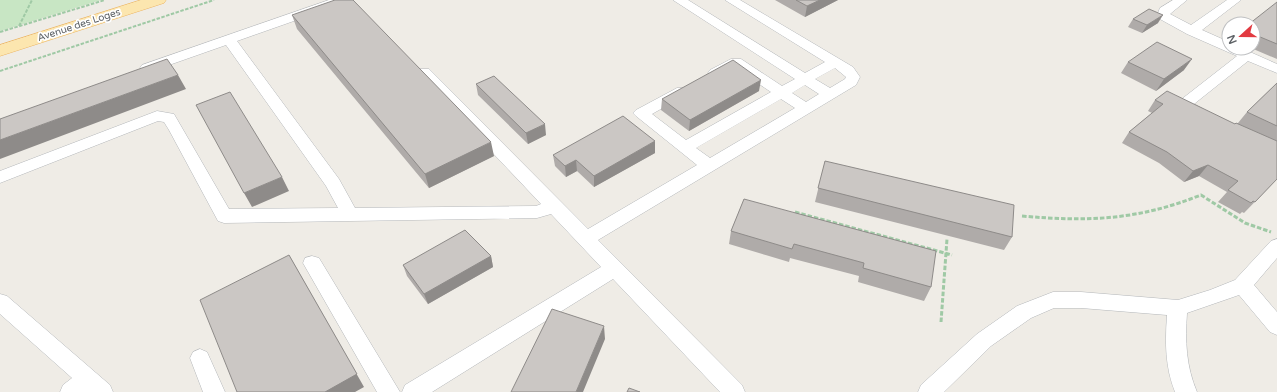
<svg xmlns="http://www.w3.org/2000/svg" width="1277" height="392" viewBox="0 0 1277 392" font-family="'Varela Round',sans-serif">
	<rect width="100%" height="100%" fill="#efece6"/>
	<!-- green -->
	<path fill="#c8e6c4" d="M0,0h101l-101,31z"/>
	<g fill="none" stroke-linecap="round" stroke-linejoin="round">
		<defs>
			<path id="minor" d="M329,0h18l-2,3 -108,38 102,138 16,29 181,-2 5,-2 -122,-129 -2,-3 2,-3h10l159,160 109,-64 -61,-49 -3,-3 3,-3 41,-22h10l2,3 -2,3 -35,20 34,26 85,-48 -36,-24 -15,8h-10l-2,-3 2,-3 21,-11h10l41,27 13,-7 -122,-79h15l117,73 20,-11 -100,-62h15l113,67 7,10 -4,8 -258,155 144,145 3,7h-25l-107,-113 -181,113h-30l3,-7 196,-118 -50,-53 -14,4 -313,5 -6,-2 -49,-91 -5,-8 -6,-1 -158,62v-12l157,-60 17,3 55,95 109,-1 -12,-22 -100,-141 -74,26h-10l-2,-3 2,-3zM835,68l11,9 -1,2 -15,9 -15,-9zM805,85l14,9 -13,8 -14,-9zM781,99l14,9 -85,50 -14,-10z
				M1173,0h14l-17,14 21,11 36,-25h14l-39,30 27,12v6h12l36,16v9l-29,-12 -54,43 9,5 3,3 -3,3c-8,3 -23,-2 -27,-10l2,-3 59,-46 -50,-22 -29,-16 -1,-3 3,-7z
				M1277,239v19l-23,27 23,27v23l-7,-3 -31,-37 -52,18c-2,28 -1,53 10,79h-22c-10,-25 -10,-50 -8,-77l-86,-7h-27l-23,10 -40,28 -47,46h-26l3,-7 56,-51 40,-28 36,-14h28l97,8 32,-10 25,-10 36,-39z
				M312,256l7,2 81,134h-23l-74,-129 2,-5z
				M0,294l7,2 103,89 3,7h-53l3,-7 9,-7 -72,-64z
				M200,349l7,3 18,40h-22l-13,-34 3,-6z"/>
			<path id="major" d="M141,0h25l-2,3 -164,53v-11z"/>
		</defs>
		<!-- minor casing -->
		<use href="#minor" stroke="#b4b7ba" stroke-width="1"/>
		<!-- major casing -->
		<use href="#major" stroke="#ecb563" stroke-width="1"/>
		<!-- path-far1 -->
		<path stroke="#9fc9a5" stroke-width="2" stroke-dasharray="3.5 1.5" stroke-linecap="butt" d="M19,26l13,-26
			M0,32l105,-32
			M0,71l214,-71"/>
		<!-- path -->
		<path stroke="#9fc9a5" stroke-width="3" stroke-dasharray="4.5 2" stroke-linecap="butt" d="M795,212l157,43
			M1022,216c67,6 116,4 179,-21l44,28 26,9
			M941,322l6,-83"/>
		<!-- minor -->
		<use href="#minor" fill="#fff" fill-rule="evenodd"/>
		<!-- major -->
		<use href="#major" fill="#fce6af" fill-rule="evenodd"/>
	</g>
	<!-- wall -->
	<path fill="#afaba9" d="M775,0h63l-33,17z
		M1277,2v57l-26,-11h2v-24z
		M292,15l202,141 -65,32 -132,-159z
		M1133,19l25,4 -16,10 -14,-6z
		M1128,62l56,8 -28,21 -35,-18z
		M1277,83v96l-33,34 -2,-1 -2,2 -22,-12 9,-10 -28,-16 -15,6 -25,-19 -37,-20 7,-11 23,-19 -4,-2 7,-11 80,24 3,-1 9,-11z
		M476,84l70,51 -18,9 -50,-49z
		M759,91l-70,40 -28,-21 1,-11z
		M655,153l-61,34 -17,-16 -11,6 -11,-11 -2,-11z
		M825,161l187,76 -8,13 -189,-48z
		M744,199l187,88 -7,14 -66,-19 1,-6 -69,-18 -1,4 -60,-18 2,-13z
		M491,256l2,11 -65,37 -21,-28 -4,-11z"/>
	<!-- shaded-wall -->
	<path fill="#8e8b89" d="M820,0h18l-33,17 2,-11z
		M1163,15l-5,8 -16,10 5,-8z
		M1192,59l-8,11 -28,21 8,-12z
		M178,75l8,14 -186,70v-19z
		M761,80l-2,11 -70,40 1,-11z
		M545,124l1,11 -18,9 -2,-11z
		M655,141v12l-61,34v-11z
		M491,142l3,14 -65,32 -4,-14z
		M576,160l1,11 -11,6 -1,-11z
		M1208,165l-9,11 -15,6 9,-11z
		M282,177l7,14 -37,16 -8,-14z
		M289,255l75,132 -9,5h-30z
		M491,256l2,11 -65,37 -4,-10z
		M604,326l1,13 -22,53h-7z"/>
	<!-- building -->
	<path fill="#cbc7c4" stroke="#8e8b89" d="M335,0h18l138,142 -66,32 -133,-159z
		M796,0h24l-13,6z
		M1277,2v42l-24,-10v-10h-4z
		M1149,9l14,6 -16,10 -14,-6z
		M1157,42l35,17 -28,20 -36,-17z
		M167,59l11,16 -178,65v-21z
		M733,60l28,20 -71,40 -28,-21z
		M494,76l51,48 -19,9 -50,-49z
		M1277,83v43l-30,-14z
		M1167,91l68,33 1,-1 41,18v38l-22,23 -2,-1 -2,2 -23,-13 10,-9 -30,-16 -15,6 -26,-19 -38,-20 34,-28 -8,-4z
		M230,92l52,85 -38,16 -48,-88z
		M623,116l32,25 -61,35 -18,-16 -11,6 -12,-11z
		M825,161l189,44 -2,32 -194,-49z
		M744,199l192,52 -5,36 -68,-19 1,-5 -70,-19 -2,5 -61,-18z
		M465,230l26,26 -67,38 -21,-29z
		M289,255l68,119 -32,18h-88l-37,-92z
		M552,309l52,17 -28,66h-65z
		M629,388l11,4h-13z"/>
	<g text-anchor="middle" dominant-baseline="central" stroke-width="3.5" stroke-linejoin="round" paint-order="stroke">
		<!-- far-street labels -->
		<g font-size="10" fill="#5e6266" stroke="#fff">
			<text transform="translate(79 25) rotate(-18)">Avenue des Loges</text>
		</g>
	</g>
	<!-- north arrow -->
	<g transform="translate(1241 36) rotate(249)"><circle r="19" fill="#ffffff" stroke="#bfc0c2"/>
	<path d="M0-3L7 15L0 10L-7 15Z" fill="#e23a41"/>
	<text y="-6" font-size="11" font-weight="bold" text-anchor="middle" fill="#5e6266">N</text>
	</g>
</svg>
